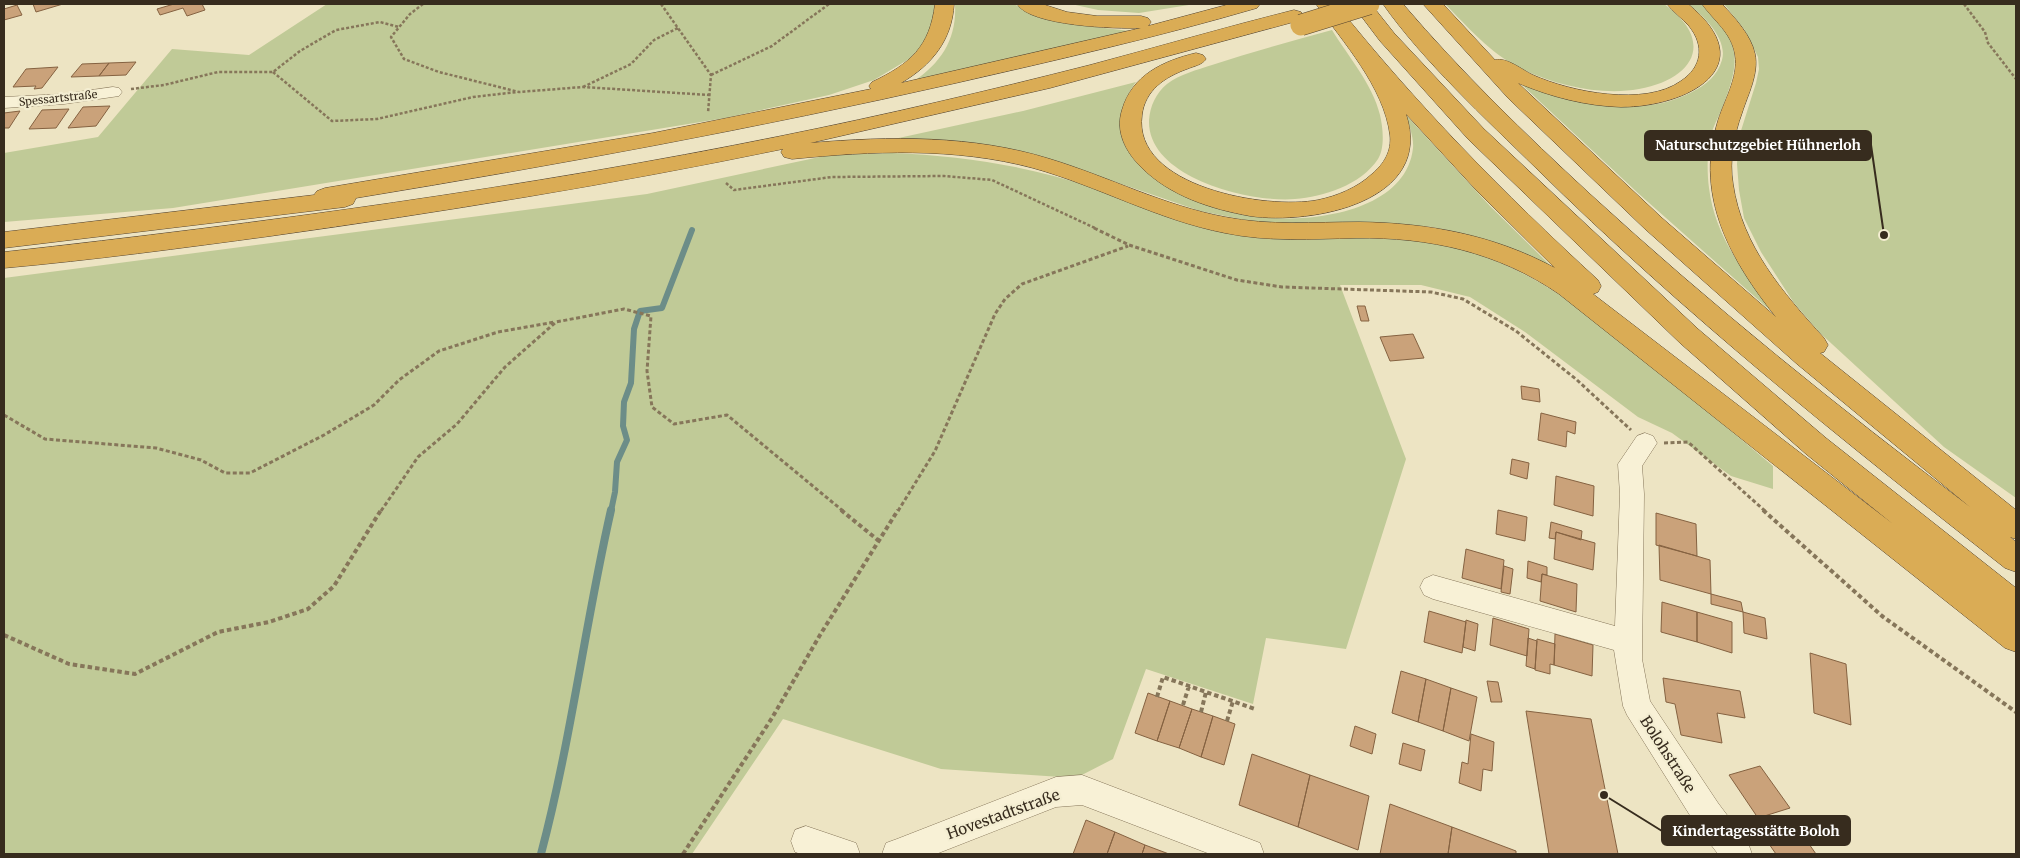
<svg xmlns="http://www.w3.org/2000/svg" width="2020" height="858" viewBox="0 0 2020 858" font-family="Merriweather,serif">
	<rect width="100%" height="100%" fill="#ede4c3"/>
	<!-- green -->
	<path fill="#c0ca97" d="M327,4h607l1,10 -9,27 -17,18 -35,21 -45,15 -104,23 -552,90 -169,14v-69l94,-16 74,-88 77,6z
		M955,4h58l49,19 68,8 -216,50c28,-19 43,-43 41,-77z
		M1071,4h124l-56,9 -41,-3z
		M1445,4h219c52,37 30,75 -25,85 -38,7 -85,-4 -119,-21 -30,-15 -52,-41 -75,-64z
		M1688,4h17c33,36 37,53 19,99 -4,12 -11,23 -14,35 -3,15 -3,35 -1,50 6,51 41,94 72,132l-142,-126 -120,-112c58,15 115,40 173,10 15,-8 25,-16 30,-32 6,-21 -19,-45 -34,-56z
		M1724,4h292v494l-72,-51 -124,-114 -26,-30 -33,-51 -17,-34 -5,-28 -2,-26 2,-27 17,-54 3,-14 -1,-12 -14,-28z
		M1332,30c16,26 41,55 48,85 3,13 5,33 -2,44 -17,26 -55,38 -83,40 -44,4 -148,-21 -146,-79 1,-14 7,-27 18,-36 13,-10 30,-14 45,-19 40,-13 80,-24 120,-35z
		M1136,82c-16,22 -14,32 -10,57 24,17 47,35 70,52 9,6 19,16 28,19 53,18 181,12 189,-62 1,-10 -4,-23 -7,-33l84,91 69,68 -67,-32 -32,-9 -28,-6 -54,-4 -101,2 -27,-4 -50,-10 -137,-47 -169,-25 129,-28z
		M892,153c71,3 138,13 205,36 38,14 74,32 114,41 75,16 152,1 227,14 88,16 153,71 219,126 39,32 78,64 116,96v23l-42,-13 -59,-43 -34,-16 -113,-85 -55,-35 -49,-12h-81l66,174 -60,190 -80,-11 -13,66 -107,-35 -33,90 -37,19 -135,-9 -158,-50 -91,135h-688v-576l643,-84 182,-39z"/>
	<g fill="none" stroke-linecap="round" stroke-linejoin="round">
		<!-- stream-far1 -->
		<path stroke="#6c8d88" stroke-width="6" d="M611,511l4,-19 2,-30 10,-22 -4,-14 1,-24 7,-19 3,-54 6,-18 22,-3 30,-78"/>
		<!-- stream -->
		<path stroke="#6c8d88" stroke-width="8" d="M541,854c30,-113 44,-230 70,-344"/>
	</g>
	<!-- building -->
	<path fill="#caa27a" stroke="#856241" d="M33,4h30l-27,8z
		M174,4h28l3,6 -18,6 -4,-8 -23,7 -3,-6z
		M17,5l5,10 -18,5v-11z
		M136,62l-10,13 -27,1 10,-13z
		M109,63l-10,13 -28,1 11,-13z
		M58,67l-16,21 -8,1 2,-3 -23,1 13,-18z
		M110,106l-14,20 -28,2 15,-21z
		M69,109l-13,19 -27,1 13,-19z
		M20,111l-11,17h-5v-15z
		M1357,306h8l4,15h-8z
		M1413,334l11,24 -34,3 -10,-24z
		M1521,386l18,3 1,13 -18,-3z
		M1541,413l35,9 -1,12 -8,-3 -1,16 -28,-7z
		M1512,459l17,4 -2,16 -17,-5z
		M1556,476l38,10 -1,30 -39,-11z
		M1498,510l29,7 -2,24 -29,-7z
		M1656,513l40,11 1,32 -41,-11z
		M1551,522l31,9 -1,9 -25,-8 -1,7 -6,-1z
		M1556,532l39,11 -2,27 -39,-11z
		M1659,545l51,15 1,34 -51,-14z
		M1466,549l38,11 -3,29 -39,-11z
		M1528,561l19,6v8l-5,-1 -1,8 -14,-4z
		M1504,566l9,3 -3,25 -9,-2z
		M1542,574l35,10 -1,28 -36,-11z
		M1711,594l30,8 2,10 -32,-8z
		M1662,602l35,10v30l-36,-10z
		M1429,611l37,11 -4,31 -38,-11z
		M1697,612l35,10v31l-35,-11z
		M1743,612l22,6 2,21 -23,-6z
		M1493,618l36,11 -2,27 -37,-11z
		M1466,620l12,4 -3,27 -12,-4z
		M1555,634l38,11 -1,31 -38,-11z
		M1528,638l9,3 -2,28 -9,-3z
		M1537,639l18,5 -1,21 -4,-1v10l-15,-4z
		M1810,653l36,11 5,61 -37,-12z
		M1401,671l25,8 -8,43 -26,-9z
		M1663,678l77,13 5,27 -28,-5 5,30 -41,-8 -6,-31 -9,-2z
		M1426,679l25,9 -8,43 -25,-9z
		M1487,681l11,1 4,20h-11z
		M1451,688l26,9 -8,44 -26,-10z
		M1148,693l22,8 -13,40 -22,-8z
		M1170,701l22,8 -13,39 -22,-7z
		M1192,709l21,7 -12,41 -22,-9z
		M1526,711l65,8 27,135h-69z
		M1213,716l22,8 -11,41 -23,-8z
		M1355,726l21,8 -4,20 -22,-8z
		M1471,734l23,8 -2,29 -9,-2 -2,22 -22,-8 3,-21 6,2z
		M1403,743l22,7 -4,21 -22,-7z
		M1252,754l58,21 -12,52 -59,-22z
		M1760,766l30,42 -32,10 -29,-43z
		M1310,775l59,21 -11,54 -60,-23z
		M1390,804l62,23 -4,27h-68z
		M1086,820l29,12 -8,22h-34z
		M1452,827l64,24v3h-68z
		M1115,832l30,13 -3,9h-35z
		M1802,834l14,20h-40l-7,-10z
		M1145,845l24,9h-27z"/>
	<g fill="none" stroke-linecap="round" stroke-linejoin="round">
		<defs>
			<path id="minor" d="M113,87l6,1 3,4 -3,4 -55,8 -60,4v-11l60,-3z
				M1645,433l8,3 4,7 -15,23 2,28 -2,165 8,42 68,102 30,40 4,11h-34l-22,-29 -69,-110 -4,-9 -9,-56 -181,-51 -9,-4 -4,-8 4,-8 9,-4 182,51 5,-132 -2,-30 19,-28z
				M1082,775l178,68 4,11h-54l-128,-49 -26,2 -120,47h-54l4,-11 11,-4 159,-62z
				M806,826l50,17 4,11h-59l-6,-2 -4,-11 4,-11z"/>
			<path id="highway" d="M935,4h19c-2,36 -22,61 -53,79l240,-55c-25,1 -111,-2 -124,-24h25l25,8 30,4h44l7,2 3,4 -3,4 82,-22h30l-3,4c-99,29 -200,52 -301,75 -199,45 -399,82 -600,115l-3,6 -8,3 -341,41v-16l310,-37 3,-4 8,-3 328,-55 218,-44 -2,-3 3,-4c38,-18 58,-35 63,-78z
				M1316,4h20c79,99 168,190 262,276l3,6 -3,6 -5,2 300,230 -87,-70 -126,-111 -212,-204 -88,-98 -28,-37h19l23,29 90,96 214,200 128,109 190,150v64l-11,-4 -446,-354c-61,-42 -130,-57 -203,-56 -44,1 -88,4 -131,-5 -67,-13 -127,-47 -192,-65 -79,-21 -161,-17 -241,-9l-8,-2 -3,-5 2,-3c-170,35 -340,63 -512,87 -89,12 -178,24 -267,32v-16c260,-29 520,-64 777,-116 104,-21 207,-45 309,-71 68,-18 136,-38 204,-55l7,2 3,4 -3,4 -251,68 -240,55c80,-7 163,-8 240,16 59,18 115,47 175,58 45,9 89,5 134,5 70,1 135,13 196,46l-78,-77 -71,-77c29,88 -94,111 -156,102 -39,-7 -80,-20 -109,-49 -15,-15 -26,-35 -19,-57 10,-35 41,-49 74,-57l7,2 3,4c-4,6 -12,7 -19,10 -22,8 -42,21 -45,46 -10,72 125,95 176,85 19,-4 39,-12 54,-26 12,-10 20,-23 18,-39 -6,-48 -47,-93 -74,-131z
				M1383,4h20c58,68 122,130 187,190 121,111 249,214 380,313l-173,-143 -152,-135 -137,-131 -85,-94h20l52,56c12,-3 27,10 38,15 38,17 112,32 148,6 21,-14 24,-35 8,-55 -7,-8 -16,-14 -22,-22h21c77,63 -1,103 -67,103 -35,-1 -70,-10 -103,-24l144,135 114,99c-45,-56 -81,-120 -59,-193 6,-22 22,-46 18,-69 -3,-22 -21,-34 -33,-51h20c13,14 29,31 33,50 4,20 -7,40 -13,59 -8,22 -13,47 -9,71 9,62 50,109 91,154l4,7 -4,7 -4,1 196,157v29l-6,-2 6,5v30l-11,-4c-162,-127 -322,-255 -469,-400 -50,-49 -113,-107 -153,-164z"/>
		</defs>
		<!-- minor casing -->
		<use href="#minor" stroke="#86765a" stroke-width="1"/>
		<!-- highway casing -->
		<use href="#highway" stroke="#54432e" stroke-width="1"/>
		<!-- path-far2 -->
		<path stroke="#86765a" stroke-width="2.5" stroke-dasharray="3 2" stroke-linecap="butt" d="M423,4l-13,10 -19,23 13,22 35,13 80,20 64,-5 126,8
			M661,4l50,71 -3,38
			M1964,4l21,28 3,11 28,36
			M273,72l59,49 45,-2 96,-22 44,-5
			M711,75l61,-29 57,-42
			M583,87l48,-23 23,-24 24,-12
			M131,89l33,-4 54,-13h55l27,-21 36,-21 44,-8 19,5
			M726,183l8,7 98,-13 112,-1 48,4 105,49"/>
		<!-- path-far1 -->
		<path stroke="#86765a" stroke-width="3" stroke-dasharray="4 2.5" stroke-linecap="butt" d="M1094,228l35,17 108,35 45,7 149,5 32,7 53,32 61,49 54,50
			M4,415l41,24 111,9 45,12 24,13h25l74,-38 50,-30 25,-25 40,-29 59,-19 57,-10
			M1664,443l24,-1 77,69
			M381,511l37,-54 39,-33 48,-57 51,-45 68,-13 27,7 -4,55 5,36 22,17 53,-9 116,96
			M898,511l37,-60 60,-137 10,-15 17,-15 106,-38"/>
		<!-- path -->
		<path stroke="#86765a" stroke-width="4" stroke-dasharray="4.5 3" stroke-linecap="butt" d="M841,510l38,31
			M1763,510l119,106 134,96
			M4,635l65,29 66,10 83,-42 51,-10 39,-13 26,-23 47,-76
			M1157,697l6,-20 92,32
			M1183,705l6,-19
			M1201,712l5,-20
			M1227,721l6,-20
			M683,854l89,-136 48,-83 78,-125"/>
		<!-- minor -->
		<use href="#minor" fill="#f8f1d6" fill-rule="evenodd"/>
		<!-- highway -->
		<use href="#highway" fill="#daac55" fill-rule="evenodd"/>
		<defs>
			<path id="highway-bridge" d="M1301,25l68,-21"/>
		</defs>
		<!-- highway-bridge casing -->
		<use href="#highway-bridge" stroke="#54432e" stroke-width="22" stroke-linecap="butt"/>
		<!-- highway-bridge -->
		<use href="#highway-bridge" stroke="#daac55" stroke-width="21"/>
	</g>
	<g text-anchor="middle" dominant-baseline="central" stroke-width="4.5" stroke-linejoin="round" paint-order="stroke">
		<!-- far-street labels -->
		<g font-size="11" fill="#372c1e" stroke="#f4eed2">
			<text transform="translate(58 98) rotate(-6)">Spessartstraße</text>
		</g>
		<!-- near-street labels -->
		<g font-size="15" fill="#372c1e" stroke="#f4eed2">
			<text transform="translate(1668 754) rotate(57)">Bolohstraße</text>
			<text transform="translate(1003 814) rotate(-20)">Hovestadtstraße</text>
		</g>
	</g>
	<!-- callouts -->
	<path fill="none" stroke="#372c1e" stroke-width="2" d="M1884 235L1871 145M1604 795L1662 831"/>
	<g fill="#372c1e" stroke="#f4eed2" stroke-width="2">
		<circle cx="1884" cy="235" r="5"/>
		<circle cx="1604" cy="795" r="5"/>
	</g>
	<g fill="#372c1e" stroke="#372c1e" stroke-width="2">
		<rect x="1645" y="131" width="226" height="29" rx="5"/>
		<rect x="1662" y="816" width="188" height="29" rx="5"/>
	</g>
	<g font-size="14" text-anchor="middle" font-weight="bold" fill="#fff">
		<text x="1758" y="150">Naturschutzgebiet Hühnerloh</text>
		<text x="1756" y="836">Kindertagesstätte Boloh</text>
	</g>
	<!-- border -->
	<rect width="2020" height="858" fill="none" stroke="#372c1e" stroke-width="10"/>
</svg>
